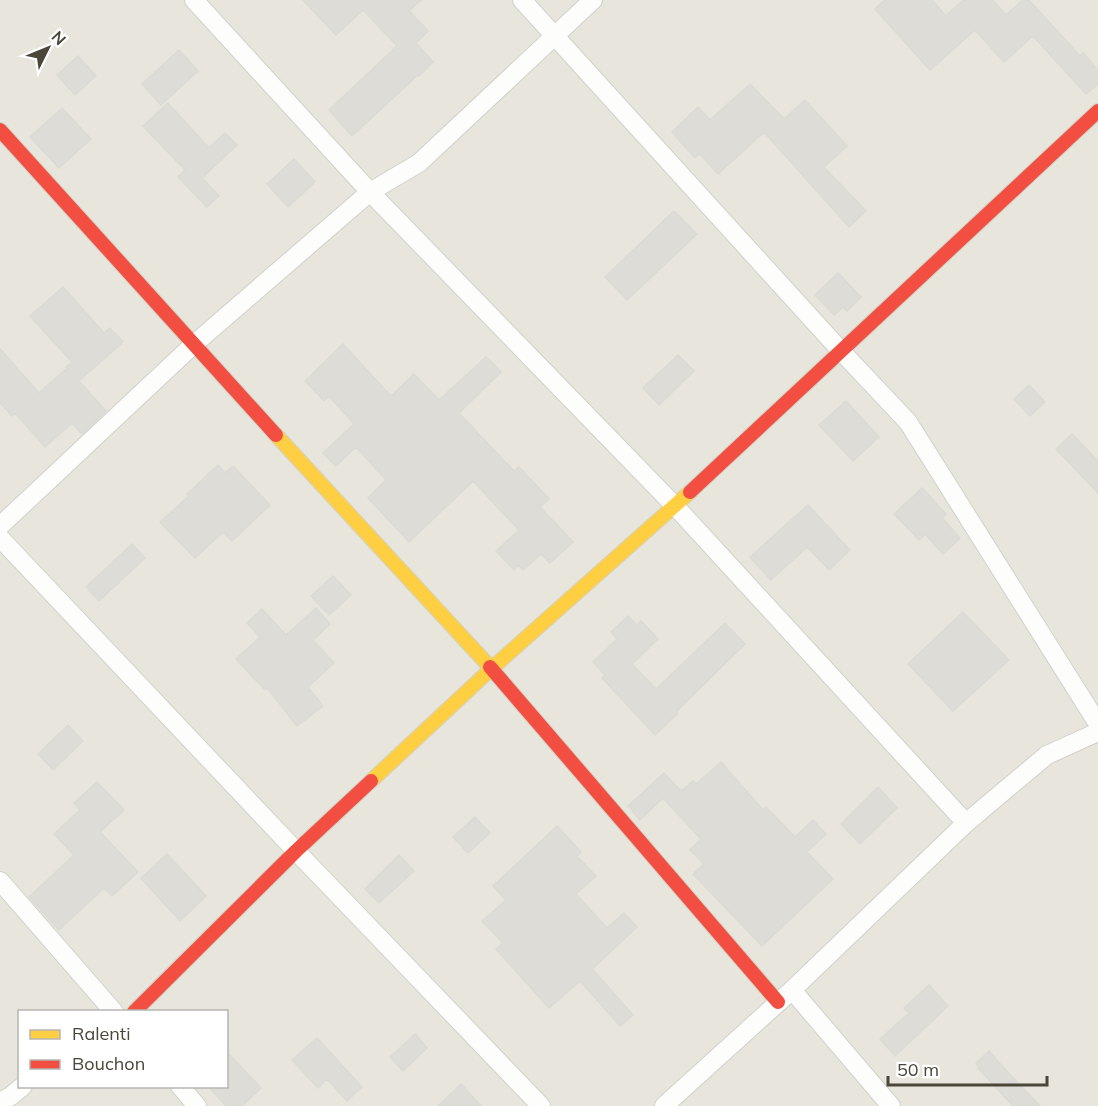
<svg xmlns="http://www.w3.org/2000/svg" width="1098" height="1106" viewBox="0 0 1098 1106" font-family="Mulish,sans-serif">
	<rect width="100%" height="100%" fill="#f3f3ee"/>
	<!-- residential -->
	<path fill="#e7e5dc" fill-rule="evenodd" d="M0,0h1098v1106h-1098zM20,1012h206v74h-206z"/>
	<!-- building -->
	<path fill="#dddcd7" stroke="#dbdad4" stroke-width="1.5" d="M303,0h118l-12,11 19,20 -12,12 17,19 -14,14 -1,-1 -66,61 -23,-26 68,-64 -34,-36 -27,25z
		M885,0h47l14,16 17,-16h30l13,15 17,-15h6l51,56 3,-3 15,17v14l-12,10 -53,-58 -29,26 -29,-32 -45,40 -55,-61z
		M179,50l19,21 -37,34 -19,-21z
		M78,56l18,20 -21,19 -18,-20z
		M750,84l34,35 21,-19 42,46 -23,21 42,44 -17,16 -85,-95 -46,42 -18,-20 -5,4 -23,-26 26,-25 12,13z
		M168,103l41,45 16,-15 12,12 -35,33 17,18 -12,11 -29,-30 7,-7 -42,-44z
		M62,108l29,31 -32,29 -29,-31z
		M294,159l21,23 -27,25 -21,-23z
		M674,211l23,23 -70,66 -22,-23z
		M838,273l23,24 -14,14 -4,-4 -9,8 -19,-20z
		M63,287l41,46 6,-5 13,14 -44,39 27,30 -24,23 -10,-11 -27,24 -30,-34 -3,3 -12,-13v-54l39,44 28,-25 -1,-1 6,-5 -42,-46z
		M343,344l48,52 23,-22 25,26 47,-43 15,15 -42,41 55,58 5,-4 30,32 -9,8 33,35 -23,21 -9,-9 -18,16 -5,-5 -4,5 -18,-19 23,-21 -46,-49 -64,61 -41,-44 18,-18 -30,-33 -20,19 -13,-13 31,-29 -25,-28 -5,5 -19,-20z
		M678,355l16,16 -35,34 -16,-17z
		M1029,385l16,17 -15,14 -16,-17z
		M846,401l33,36 -26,24 -34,-36z
		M1072,434l26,27v32l-42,-44z
		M218,465l7,8 8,-7 37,39 -38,36 -9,-9 -28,26 -35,-36 29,-26 -2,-2z
		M922,488l24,26 -4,4 18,20 -17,16 -18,-20 -6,6 -25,-26z
		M808,505l42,45 -21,20 -22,-23 -36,33 -21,-23z
		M132,544l13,14 -46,43 -13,-14z
		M333,576l18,19 -22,20 -18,-19z
		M316,608l14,16 -17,16 21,23 -26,24 15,19 -26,20 -30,-38 -2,2 -29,-31 24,-22 -13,-14 15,-14 24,26z
		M963,612l46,48 -56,51 -45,-47z
		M628,616l9,9 4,-4 17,18 -26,25 24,25 69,-66 20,21 -68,67 1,2 -23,22 -53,-57 3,-3 -12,-13 24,-23 -6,-7z
		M68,725l15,16 -30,29 -15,-16z
		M721,762l42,48 3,-3 29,30 18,-17 13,14 -19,18 26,27 -71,67 -69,-72 11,-10 -14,-14 11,-11 -38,-41 -23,22 -12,-14 36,-33 17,18 12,-10 3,3z
		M97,782l27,28 -24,22 38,40 -26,24 -8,-8 -45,42 -30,-33 45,-42 -20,-21 26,-24 -6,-7z
		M878,787l19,21 -37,36 -19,-20z
		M475,817l15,16 -22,20 -15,-16z
		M557,826l24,26 -4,4 19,20 -20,18 31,34 17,-15 13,14 -45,42 41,46 -13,11 -40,-45 -31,27 -53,-59 7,-6 -21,-22 24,-21 -13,-14z
		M167,854l39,42 -26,25 -39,-43z
		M399,855l15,16 -35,32 -14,-14z
		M929,985l19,21 -53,50 -15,-17 29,-26 -5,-5z
		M415,1034l12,14 -24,23 -13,-14z
		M317,1038l45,49 -15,14 -20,-22 -9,9 -26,-28z
		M226,1051l35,37 -19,18h-16l-18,-20h18z
		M989,1051l14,16 37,39h-27l-35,-38 1,-1 -3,-4z
		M461,1084l20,22h-43z"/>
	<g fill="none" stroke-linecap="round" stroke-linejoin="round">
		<defs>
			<path id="street" d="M194,0l176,192 305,314 291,317
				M522,0l319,351 67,71 190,302
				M0,526l193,-181 177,-153 49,-29 174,-163
				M0,538l296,313 245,255
				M0,881l114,131
				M792,990l99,116
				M180,1086l17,20
				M0,1102l11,-6 12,-10
				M664,1106l128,-116 174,-167 81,-68 51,-23"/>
			<path id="slow" d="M276,435l214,232
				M371,781l120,-112 199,-177"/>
			<path id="jam" d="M0,130l276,305
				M690,492l408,-381
				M490,667l288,335
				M134,1012l162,-161 75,-70"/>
		</defs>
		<!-- street casing -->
		<use href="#street" stroke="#d1d1cc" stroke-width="20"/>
		<!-- slow casing -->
		<use href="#slow" stroke="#d2d1c5" stroke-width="16"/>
		<!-- jam casing -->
		<use href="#jam" stroke="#d2d1c5" stroke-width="16"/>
		<!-- street -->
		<use href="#street" stroke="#fdfdfc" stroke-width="18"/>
		<!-- slow -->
		<use href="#slow" stroke="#ffcf43" stroke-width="14"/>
		<!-- jam -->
		<use href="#jam" stroke="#f24e42" stroke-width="14"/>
	</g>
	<!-- legend -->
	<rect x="18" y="1010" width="210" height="78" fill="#ffffff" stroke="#b7b5b0" stroke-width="1.5"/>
	<rect x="30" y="1030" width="30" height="9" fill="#ffcf43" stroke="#b7b5b0" stroke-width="1.5"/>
	<text x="72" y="1040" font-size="18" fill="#4a463a">Ralenti</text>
	<rect x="30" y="1060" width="30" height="9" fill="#f24e42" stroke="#b7b5b0" stroke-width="1.5"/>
	<text x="72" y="1070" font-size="18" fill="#4a463a">Bouchon</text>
	<!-- north arrow -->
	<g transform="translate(48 48) rotate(47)" stroke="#ffffff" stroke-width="4.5" paint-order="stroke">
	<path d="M0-4.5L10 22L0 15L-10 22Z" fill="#4a463a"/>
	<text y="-9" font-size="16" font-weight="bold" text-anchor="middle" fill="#4a463a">N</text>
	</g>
	<!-- scale -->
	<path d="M888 1076v9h159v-9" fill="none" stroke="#4a463a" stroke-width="3"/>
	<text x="897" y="1076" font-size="18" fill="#4a463a" stroke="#ffffff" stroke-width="4.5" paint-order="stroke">50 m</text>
</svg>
